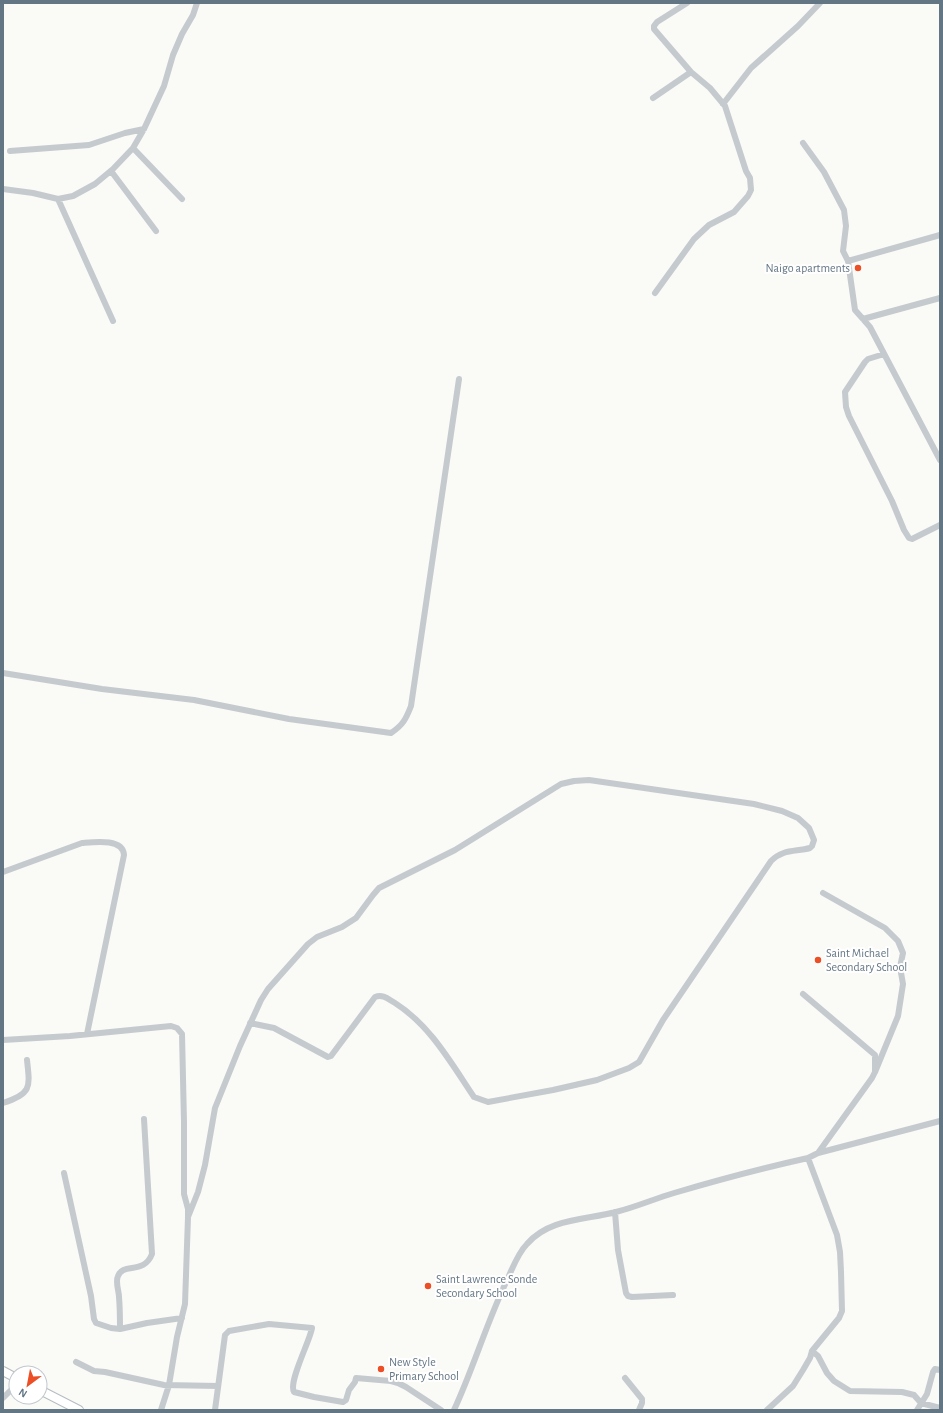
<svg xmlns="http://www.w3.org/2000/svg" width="943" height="1413" viewBox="0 0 943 1413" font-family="'Alegreya Sans',sans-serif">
	<rect width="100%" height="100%" fill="#fafaf7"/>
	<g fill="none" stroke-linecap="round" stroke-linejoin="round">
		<defs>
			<path id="major" d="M3,1371l13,7
				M40,1390l39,20"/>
		</defs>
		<!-- major casing -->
		<use href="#major" stroke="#b6bcc0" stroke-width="10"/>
		<!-- minor -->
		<path stroke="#c5cace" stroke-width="6" d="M653,98l38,-26
			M723,104l28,-36 47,-42 22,-23
			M803,143l21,29 20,38 2,16 -3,25 5,10 7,49 15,17 70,133
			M133,148l49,51
			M10,151l79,-6 36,-12 19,-4
			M111,171l45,60
			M3,189l30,4 25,6 15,-3 22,-12 18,-15 20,-21 11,-19 20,-43 9,-31 9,-21 11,-19 4,-12
			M58,199l55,122
			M848,261l92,-26
			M655,293l39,-54 15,-14 25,-13 14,-16 3,-6 -1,-12 -4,-7 -21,-65 -15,-18 -19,-16 -37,-43v-3l3,-4 30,-19
			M863,319l77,-21
			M884,354l-16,5 -3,3 -20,30 1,15 3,9 43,85 12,29 5,8 3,1 28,-14
			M3,673l99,16 92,11 95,19 102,14c12,-8 15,-14 20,-27l48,-327
			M3,872l79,-29c12,-1 41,-5 42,12l-37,179
			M823,893l62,35 13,13 5,12 -3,14 3,17 -5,32 -23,56
			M803,994l72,61v17l-3,6 -54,75
			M3,1040l67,-4 101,-10 6,2 5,6 2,88v72l4,15v8l-3,87 -8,33 -8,48 -8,25
			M3,1103c29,-9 27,-16 24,-43
			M64,1173l27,123 3,23 2,4 15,5 9,1 27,-6 35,-5
			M615,1212l3,38 8,43 2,3 4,1 41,-2
			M188,1217l10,-25 7,-27 10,-57 25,-62 21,-46 7,-11 40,-45 9,-7 25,-10 14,-9 17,-23 6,-7 76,-38 106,-66 13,-3 15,-1 165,24 28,7 16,7 11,10 5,12 -2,6 -2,2c-15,4 -27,1 -39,13l-108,159 -24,42 -10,6 -32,12 -44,10 -65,12 -14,-5c-23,-34 -44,-72 -79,-94 -7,-4 -12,-9 -20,-6l-44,59 -3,1 -54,-29 -24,-5
			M120,1329c0,-11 0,-21 -1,-32 0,-6 -4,-15 -1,-21 5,-14 26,-1 34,-22l-8,-135
			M812,1351l6,5 9,17 7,8 16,10 52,1 12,3 7,8 19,5
			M76,1362l18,9 11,1 59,13 54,1
			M625,1378l17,21v4l-3,7
			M3,1398l13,-13
			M215,1410l10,-75 4,-4 40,-7 43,4c-2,13 -24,54 -18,64l20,5 29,5 3,-2 3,-10 6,-8 1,-4 35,3 7,2 8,4 35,23
			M454,1410c20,-43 33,-89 54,-132 5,-11 10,-25 19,-34 22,-26 59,-24 89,-32 20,-5 38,-13 58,-19 44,-13 89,-25 134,-35l10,-5 122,-32
			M767,1410l26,-24 10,-16 7,-12 2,-7 27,-33 3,-7 -1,-39 -1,-20 -3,-17 -29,-77
			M917,1410l10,-16 6,-22 2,-3 5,1"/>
		<!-- major -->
		<use href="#major" stroke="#fff" stroke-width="8"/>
	</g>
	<!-- markers -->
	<g fill="#ec4e25" stroke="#fff" stroke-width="1.5">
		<circle cx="858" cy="268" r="4"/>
		<circle cx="818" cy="960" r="4"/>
		<circle cx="428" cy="1286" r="4"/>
		<circle cx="381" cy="1369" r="4"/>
	</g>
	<g text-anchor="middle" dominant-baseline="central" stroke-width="4" stroke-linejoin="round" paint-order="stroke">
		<!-- poi labels -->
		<g font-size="12" fill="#637684" stroke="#fff" text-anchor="start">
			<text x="850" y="268" text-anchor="end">Naigo apartments</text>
			<text x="826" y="953">Saint Michael<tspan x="826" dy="14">Secondary School</tspan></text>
			<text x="436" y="1279">Saint Lawrence Sonde<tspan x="436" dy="14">Secondary School</tspan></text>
			<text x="389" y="1362">New Style<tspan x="389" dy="14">Primary School</tspan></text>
		</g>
	</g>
	<!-- border -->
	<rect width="943" height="1413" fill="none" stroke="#637684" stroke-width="8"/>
	<!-- north arrow -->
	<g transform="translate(28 1385) rotate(212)"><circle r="19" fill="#ffffff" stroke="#c1c8ce"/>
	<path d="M0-3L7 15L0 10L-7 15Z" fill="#ec4e25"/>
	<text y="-6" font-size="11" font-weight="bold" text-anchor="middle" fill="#637684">N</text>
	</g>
</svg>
